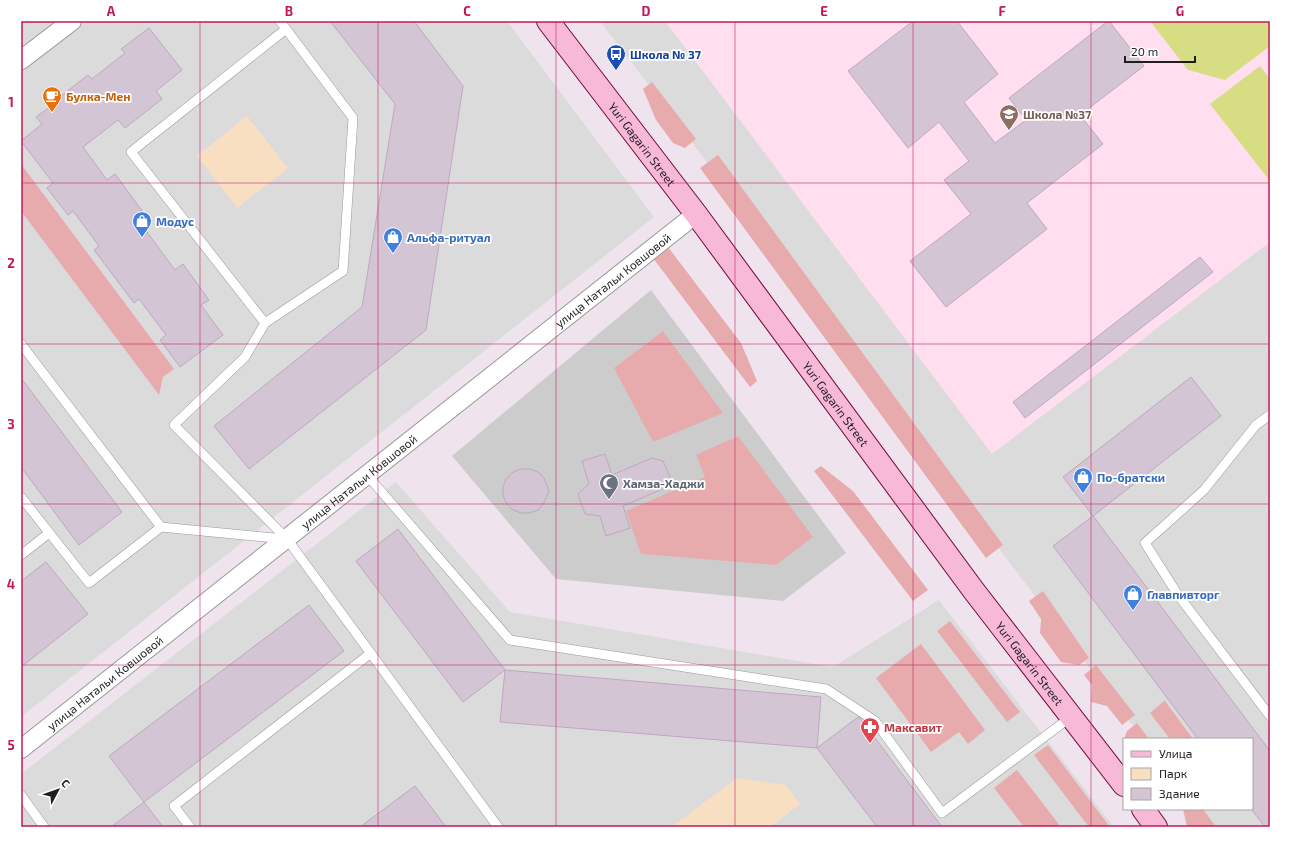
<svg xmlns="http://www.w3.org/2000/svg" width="1291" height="848" viewBox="0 0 1291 848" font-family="'Exo 2',sans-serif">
	<rect width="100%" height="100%" fill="#efe4ee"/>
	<!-- residential -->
	<path fill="#dbdbdc" d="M21,21h486l147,196 -633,500z
		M600,21h670v806h-61l-13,-18h56v-70h-109z
		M396,482l114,130 323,55 106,-67 175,227h-1093v-53z"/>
	<!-- education -->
	<path fill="#fedeef" d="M665,21h605v221l-278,212z"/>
	<!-- religious -->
	<path fill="#ccc" d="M651,290l195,263 -63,48 -227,-22 -104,-123z"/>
	<!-- grass -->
	<path fill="#e8abad" d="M652,82l44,57 -11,9 -12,-5 -17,-23 -13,-31z
		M718,155l285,390 -17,13 -286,-390z
		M21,164l153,205 -11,8 -4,18 -138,-184z
		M668,247l73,96 16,38 -7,6 -97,-129z
		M663,331l60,82 -70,29 -39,-74z
		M738,436l75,101 -37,28 -135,-11 -15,-43 79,-34 -9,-22z
		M821,466l32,25 75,99 -15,11 -99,-130z
		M1043,591l46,67 -10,7 -18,-3 -21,-29 1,-14 -12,-18z
		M950,621l70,91 -13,10 -70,-91z
		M921,644l64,86 -17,14 -9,-12 -28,20 -55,-74z
		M1096,665l39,50 -13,10 -15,-19 -16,-4 1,-17 -8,-10z
		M1164,701h1l28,38h-23l-20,-26z
		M1137,723l12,16h-25l3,-8z
		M1048,745l62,82h-21l-55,-72z
		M1017,770l44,57h-37l-30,-39z
		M1183,809h20l13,18h-29z"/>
	<!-- park -->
	<path fill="#f8dfc2" d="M247,116l41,52 -51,40 -40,-52z
		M737,778l49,7 14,19 -30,23h-99z"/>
	<!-- pitch -->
	<path fill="#d6dd83" d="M1150,21h120v25l-45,34 -37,-10z
		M1260,66l10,13v102l-60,-77z"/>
	<!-- building -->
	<path fill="#d4c5d5" stroke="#bea7c0" d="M330,21h84l49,65 -37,244 -177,139 -35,-43 148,-119 33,-203z
		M913,21h44l41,53 -34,28 31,41 31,-23 -17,-22 99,-77h1l35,45 -64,49 23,29 -76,59 20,26 -101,78 -36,-46 61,-47 -27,-34 25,-19 -30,-39 -31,26 -60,-77z
		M149,28l33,42 -26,21 6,8 -37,29 -7,-8 -35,27 24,33 8,-6 28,38 -7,5 39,53 8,-6 26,36 -8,5 22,30 -43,32 -20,-27 6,-5 -27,-36 -5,4 -40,-53 5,-4 -26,-35 -5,4 -21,-27 6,-5 -32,-42 21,-17 -6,-7 26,-19 -1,-2 27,-21 4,4 33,-26 -4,-4z
		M1200,257l13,15 -188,146 -12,-16z
		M1191,377l30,39 -128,100 -30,-39z
		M21,378l101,134 -43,33 -58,-78z
		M605,454l7,21 40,-17 11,3 7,16 -5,11 -42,18 7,22 -24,8 -6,-20 -15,-2 -7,-20 11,-10 -7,-23z
		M521,469h9l8,3 6,6 5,13 -5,12 -6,7 -8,3h-9l-8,-3 -6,-6 -4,-8v-9l3,-8 7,-7z
		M1093,516l177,235v76h-5l-13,-17v-71h-54l-145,-193z
		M398,529l107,141 -42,32 -107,-141z
		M46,562l42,52 -67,53v-86z
		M309,605l35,46 -200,151 -35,-46z
		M505,670l316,27 -4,51 -317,-26z
		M858,717l2,1 82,109h-65l-60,-79z
		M415,786l31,41h-86z
		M144,802l19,25h-52z"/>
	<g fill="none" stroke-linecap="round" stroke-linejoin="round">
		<defs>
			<path id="lane" d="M280,21l73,97 -10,153 -78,52 -20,34 -71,68 113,114 211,288
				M265,323l-134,-171 155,-123
				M21,344l140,183 -72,56 -68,-86
				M1270,415l-14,10 -52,65 -59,53 33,52 92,121
				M367,475l143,165 316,49 49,32 67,92 129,-96
				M161,527l124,12
				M21,555l28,-22
				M21,795l23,32
				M190,827l-16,-21 197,-153"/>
			<g id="street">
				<path d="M21,60l51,-39"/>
				<path id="s1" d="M21,749l675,-535"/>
			</g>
			<g id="secondary">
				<path id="s2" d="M548,21l148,193 278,377 150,194"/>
				<path d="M1143,809l13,18"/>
			</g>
		</defs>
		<!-- lane casing -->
		<use href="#lane" stroke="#989898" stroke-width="10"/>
		<!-- street casing -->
		<use href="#street" stroke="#989898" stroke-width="20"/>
		<!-- secondary casing -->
		<use href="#secondary" stroke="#740636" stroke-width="24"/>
		<!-- lane -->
		<use href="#lane" stroke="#fff" stroke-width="9"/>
		<!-- street -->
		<use href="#street" stroke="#fff" stroke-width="18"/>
		<!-- secondary -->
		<use href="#secondary" stroke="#f8b9d8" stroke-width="22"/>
	</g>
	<!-- grid -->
	<path fill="none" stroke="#c2185b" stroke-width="1" stroke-opacity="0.55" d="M200,21v806M378,21v806M556,21v806M735,21v806M913,21v806M1091,21v806M21,183h1249M21,344h1249M21,504h1249M21,665h1249"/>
	<!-- icons -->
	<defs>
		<symbol id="bus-pin" viewBox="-11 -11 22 30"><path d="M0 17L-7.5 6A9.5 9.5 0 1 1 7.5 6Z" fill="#1a4fb4" stroke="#fff"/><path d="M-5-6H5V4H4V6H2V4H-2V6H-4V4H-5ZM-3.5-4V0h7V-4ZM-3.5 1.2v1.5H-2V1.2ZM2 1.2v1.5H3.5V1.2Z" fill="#fff"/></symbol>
		<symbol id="cafe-pin" viewBox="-11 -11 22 30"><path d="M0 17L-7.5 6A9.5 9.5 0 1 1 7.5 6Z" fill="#e8710a" stroke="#fff"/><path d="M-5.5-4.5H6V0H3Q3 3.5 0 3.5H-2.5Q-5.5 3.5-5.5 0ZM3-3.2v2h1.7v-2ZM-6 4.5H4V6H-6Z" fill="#fff"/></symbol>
		<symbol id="school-pin" viewBox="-11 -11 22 30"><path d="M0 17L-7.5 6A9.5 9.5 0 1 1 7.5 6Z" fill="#8d6e63" stroke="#fff"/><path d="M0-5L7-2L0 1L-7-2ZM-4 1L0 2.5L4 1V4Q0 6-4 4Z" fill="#fff"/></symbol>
		<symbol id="shop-pin" viewBox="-11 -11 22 30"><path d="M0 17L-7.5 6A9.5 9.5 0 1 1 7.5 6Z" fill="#3f7fe0" stroke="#fff"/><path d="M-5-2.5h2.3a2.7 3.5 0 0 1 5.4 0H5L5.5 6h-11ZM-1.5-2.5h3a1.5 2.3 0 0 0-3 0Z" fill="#fff"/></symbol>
		<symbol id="mosque-pin" viewBox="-11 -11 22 30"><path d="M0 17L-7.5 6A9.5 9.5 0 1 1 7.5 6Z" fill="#6b7280" stroke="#fff"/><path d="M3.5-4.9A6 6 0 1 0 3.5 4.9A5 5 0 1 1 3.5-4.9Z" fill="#fff"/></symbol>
		<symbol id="pharmacy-pin" viewBox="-11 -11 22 30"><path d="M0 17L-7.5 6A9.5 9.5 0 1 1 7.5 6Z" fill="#e0444e" stroke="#fff"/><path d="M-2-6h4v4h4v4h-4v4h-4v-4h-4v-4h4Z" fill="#fff"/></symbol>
	</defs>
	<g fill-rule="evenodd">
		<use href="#bus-pin" x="605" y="43" width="22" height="30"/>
		<use href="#cafe-pin" x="41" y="85" width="22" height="30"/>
		<use href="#school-pin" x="998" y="103" width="22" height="30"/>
		<use href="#shop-pin" x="131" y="210" width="22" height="30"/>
		<use href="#shop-pin" x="382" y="226" width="22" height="30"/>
		<use href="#shop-pin" x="1072" y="466" width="22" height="30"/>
		<use href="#mosque-pin" x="598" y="472" width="22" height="30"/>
		<use href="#shop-pin" x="1122" y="583" width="22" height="30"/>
		<use href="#pharmacy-pin" x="859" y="716" width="22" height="30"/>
	</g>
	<g text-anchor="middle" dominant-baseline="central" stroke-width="3.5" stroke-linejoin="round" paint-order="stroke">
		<!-- transit labels -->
		<g font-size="12" font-weight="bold" fill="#164399" stroke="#fff" text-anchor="start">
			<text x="630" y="54">Школа № 37</text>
		</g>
		<!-- food labels -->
		<g font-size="12" font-weight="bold" fill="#c56008" stroke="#fff" text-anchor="start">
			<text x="66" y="96">Булка-Мен</text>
		</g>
		<!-- education labels -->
		<g font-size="12" font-weight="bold" fill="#785e54" stroke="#fff" text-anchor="start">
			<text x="1023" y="114">Школа №37</text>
		</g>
		<!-- street labels -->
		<g font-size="12" fill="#1e1e1e" stroke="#fff">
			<text stroke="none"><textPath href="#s2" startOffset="155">Yuri Gagarin Street</textPath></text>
			<text stroke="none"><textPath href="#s1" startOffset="755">улица Натальи Ковшовой</textPath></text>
			<text stroke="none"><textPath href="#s2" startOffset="479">Yuri Gagarin Street</textPath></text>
			<text stroke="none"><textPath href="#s1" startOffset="431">улица Натальи Ковшовой</textPath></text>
			<text stroke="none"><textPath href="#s2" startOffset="803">Yuri Gagarin Street</textPath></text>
			<text stroke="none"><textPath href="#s1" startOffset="107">улица Натальи Ковшовой</textPath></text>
		</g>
		<!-- shop labels -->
		<g font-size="12" font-weight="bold" fill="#366cbe" stroke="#fff" text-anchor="start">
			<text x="156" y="221">Модус</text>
			<text x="407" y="237">Альфа-ритуал</text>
			<text x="1097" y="477">По-братски</text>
			<text x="1147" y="594">Главпивторг</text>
		</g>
		<!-- worship labels -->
		<g font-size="12" font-weight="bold" fill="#5b616d" stroke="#fff" text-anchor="start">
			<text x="623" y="483">Хамза-Хаджи</text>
		</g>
		<!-- health labels -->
		<g font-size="12" font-weight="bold" fill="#be3a42" stroke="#fff" text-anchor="start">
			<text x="884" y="727">Максавит</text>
		</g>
	</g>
	<!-- border -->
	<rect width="1291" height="848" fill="none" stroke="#ffffff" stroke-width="44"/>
	<!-- legend -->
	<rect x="1123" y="738" width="130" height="72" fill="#ffffff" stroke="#a5a5a5"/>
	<rect x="1131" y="751" width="20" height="6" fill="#f8b9d8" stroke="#a5a5a5"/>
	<text x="1159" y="758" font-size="12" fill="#1e1e1e">Улица</text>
	<rect x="1131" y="768" width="20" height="12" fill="#f8dfc2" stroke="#a5a5a5"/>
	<text x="1159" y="778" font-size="12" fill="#1e1e1e">Парк</text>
	<rect x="1131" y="788" width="20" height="12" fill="#d4c5d5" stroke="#a5a5a5"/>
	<text x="1159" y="798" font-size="12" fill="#1e1e1e">Здание</text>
	<!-- north arrow -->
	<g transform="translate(58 790) rotate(49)" stroke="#ffffff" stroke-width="3" paint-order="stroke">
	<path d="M0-3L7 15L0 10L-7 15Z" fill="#1e1e1e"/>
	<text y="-6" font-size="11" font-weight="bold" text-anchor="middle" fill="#1e1e1e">С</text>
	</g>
	<!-- scale -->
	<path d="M1125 56v6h70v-6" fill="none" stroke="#1e1e1e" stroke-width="2"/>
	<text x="1131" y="56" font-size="12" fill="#1e1e1e" stroke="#ffffff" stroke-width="3" paint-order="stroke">20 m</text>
	<rect x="22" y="22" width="1247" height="804" fill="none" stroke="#c2185b" stroke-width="1.5"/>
	<g font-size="13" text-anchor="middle" font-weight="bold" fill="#c2185b">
		<text x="111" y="16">A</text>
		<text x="289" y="16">B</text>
		<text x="467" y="16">C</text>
		<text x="646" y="16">D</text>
		<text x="824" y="16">E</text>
		<text x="1002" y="16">F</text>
		<text x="1180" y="16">G</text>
		<text x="11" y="107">1</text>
		<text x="11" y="268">2</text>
		<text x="11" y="429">3</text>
		<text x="11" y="589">4</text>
		<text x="11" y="750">5</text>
	</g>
</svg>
